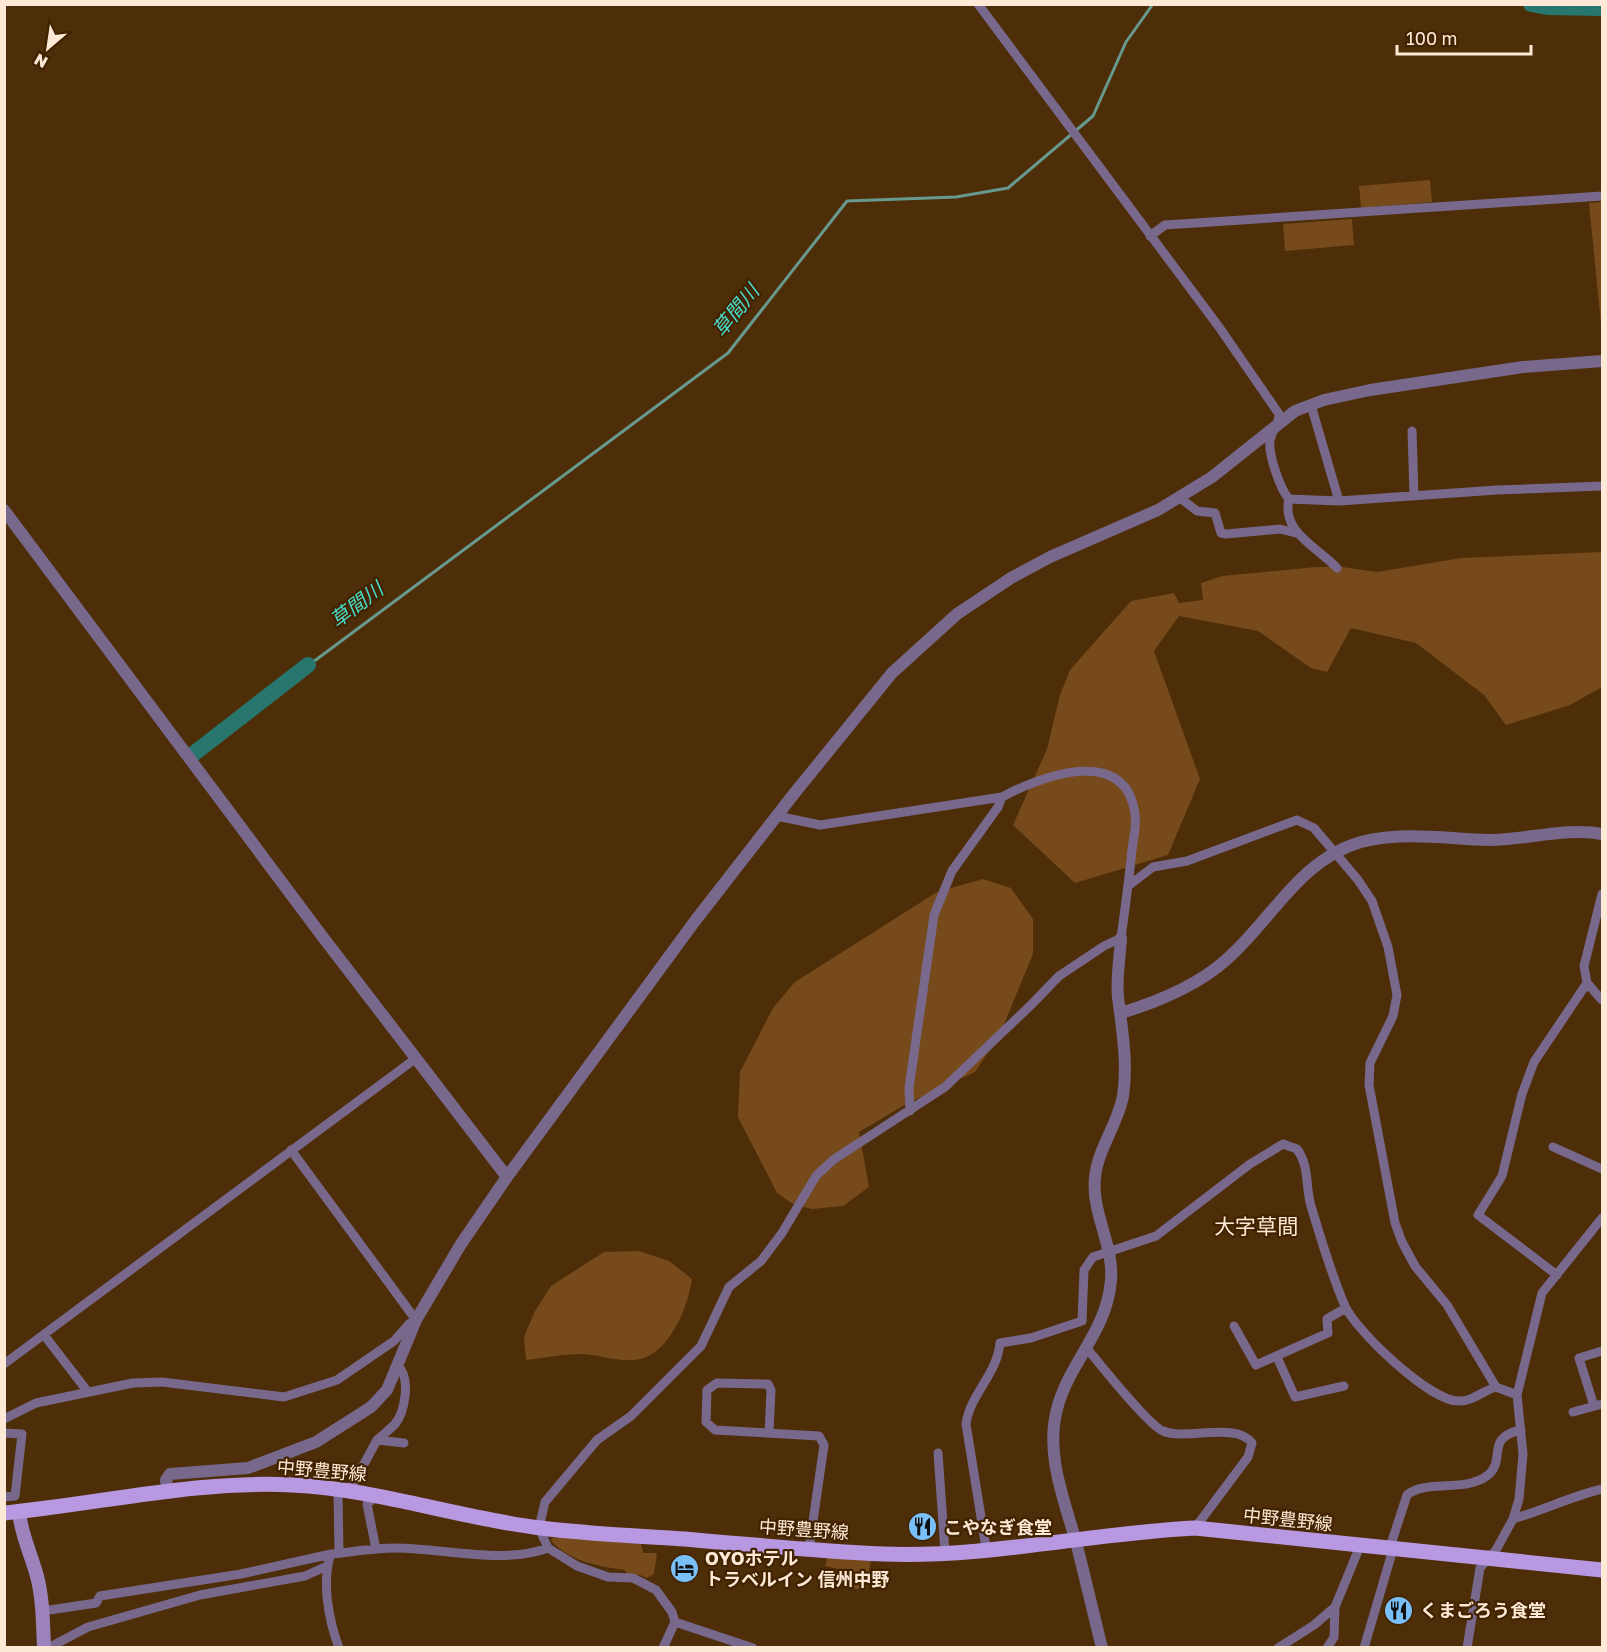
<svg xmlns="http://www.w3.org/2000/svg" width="1607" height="1652" viewBox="0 0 1607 1652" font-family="'Golos Text','Noto Sans JP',sans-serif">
	<rect width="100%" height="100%" fill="#4d2e09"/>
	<!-- green -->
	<path fill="#764a1a" d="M1430,180l2,22 -71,6 -2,-22z
		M1602,202v133l-13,-132z
		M1352,219l2,26 -69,6 -2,-27z
		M1602,552v135l-32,18 -64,20 -22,-30 -68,-52 -65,-15 -24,44 -16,-4 -53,-37 -79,-15 -25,35 46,128 -32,76 -93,28 -62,-58 34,-76 13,-54 10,-25 61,-69 43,-8 5,10 24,-3 -2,-17 21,-7 94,-9h26l35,5 84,-14z
		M983,879l28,9 22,31v35l-33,80 -25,38 -67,31 -49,29 10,55 -26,19 -31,3 -19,-5 -16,-11 -39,-76 2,-45 33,-64 22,-26 142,-90z
		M639,1251l30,10 23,18c-4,28 -24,80 -59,81 -18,1 -34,-5 -51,-6 -18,0 -38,4 -56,6l-2,-23 11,-26 16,-25 53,-34z
		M559,1537l82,7 2,9h14l-3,21 -7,4 -7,-3h-13l-2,-5c-27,-4 -54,-8 -74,-29l1,-3z
		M827,1558l44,2 -5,30 -21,-3 -1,-17 -19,-4z"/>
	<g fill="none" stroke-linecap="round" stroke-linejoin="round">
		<!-- stream -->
		<path stroke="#68998d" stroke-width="3" d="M313,662l415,-309 119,-152 109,-4 52,-9 85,-72 33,-74 27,-38"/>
		<!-- river -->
		<path stroke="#28776e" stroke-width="16" d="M1531,4l16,3 55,1
			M192,755l116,-90"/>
		<!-- minor -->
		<path stroke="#78688c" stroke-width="9" d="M978,4l241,323 60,87c0,11 -7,16 -9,26 -2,14 10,49 19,59l50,2 158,-11 105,-4
			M1150,236l15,-11 437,-29
			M1311,405l28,96
			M1412,431l2,65
			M1179,497l18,14 18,2 6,20 5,1 54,-5 16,4
			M1289,499c-8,33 28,48 48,69
			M1128,886l25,-19 34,-6 110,-41 17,8 44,52 14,21 16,46 9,48 -4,21 -23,47 -1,22 26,138 7,19 13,24 32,39 49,82
			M1587,983l15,17
			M910,1111l-1,-23 25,-173 18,-44 46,-64 4,-10
			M1553,1147l49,22
			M1557,1275l-79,-60 24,-39 20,-82 12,-32 53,-79 -3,-17 18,-72
			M1234,1326l22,39 72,-32 -1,-14 19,-11
			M44,1335l44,57
			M1088,1350c14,16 60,75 75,81 23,10 73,-10 89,12l-4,14 -53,71
			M1277,1357l18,40 49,-11
			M4,1364l411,-305
			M1594,1406l-15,-48 23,-7
			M1573,1412l29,-8
			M4,1419l32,-16 97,-20 29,-1 122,15 53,-17 57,-39 15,-17 7,-4 -125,-170
			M4,1433l18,1 -7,62 -11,1
			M769,1433l2,-43 -3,-6 -51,-1 -10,7 -1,32 9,8 104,6 5,9 -15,104
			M377,1440c6,-5 12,-10 18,-16 10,-12 16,-46 3,-58
			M938,1453l7,99
			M338,1489l1,64
			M350,1490l27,-50 27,3
			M1513,1519c31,-9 59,-23 89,-30
			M986,1548l-20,-124c4,-30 31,-49 34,-81l31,-5 51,-17 2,-51 9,-13 63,-21 94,-72 33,-20 14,5c13,18 8,37 14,57 10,33 20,68 34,100 11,25 85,95 113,95 14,1 24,-10 38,-14l21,8
			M376,1549l-9,-45 11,-9
			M43,1611l53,-8 4,-7 141,-22 90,-20
			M675,1622l78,26
			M48,1648l40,-21 112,-32 105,-19 22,-10
			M339,1648c-10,-27 -18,-67 -8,-94 21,-2 43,-6 65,-6 46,0 107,17 152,0
			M663,1648l12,-26 -3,-10 -16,-22 -23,-12 -25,-1 -31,-11 -29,-18 -9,-20 6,-26 52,-62 34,-24 70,-70 28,-59 32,-26 21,-28 34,-57 17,-16 112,-73 86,-82 28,-29 45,-30 17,-8c4,-29 8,-58 11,-88 1,-11 5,-25 3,-36 -9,-70 -94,-38 -133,-17l-182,28 -43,-9
			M1278,1648l36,-23 21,-18
			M1327,1648l7,-11 1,-30 25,-61
			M1364,1648l27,-92 1,-15 15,-46c19,-16 59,-2 81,-20 19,-16 -4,-37 33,-45
			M1467,1648l13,-80 16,-18 17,-31 6,-20 4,-45 -6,-59 25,-102 60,-75"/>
		<!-- tertiary -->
		<path stroke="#78688c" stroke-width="12" d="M4,510l318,426 185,241
			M1121,1013c36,-11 76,-27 105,-53 45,-39 74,-101 135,-118 41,-11 87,-3 128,-2 37,0 77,-13 113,-6
			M168,1493l-2,-13 4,-6 78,-6 68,-26 55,-35 16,-17 29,-70 45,-76 46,-67 188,-256 98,-126 99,-122 65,-59 54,-36 39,-21 108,-47 54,-33 83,-66 29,-11 46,-10 153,-23 79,-6
			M1102,1648c-9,-36 -17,-71 -26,-106 -12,-43 -31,-88 -19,-133 12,-47 50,-77 54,-129 3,-35 -20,-68 -16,-102 2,-28 23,-54 28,-82 5,-33 -1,-66 -5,-99 -2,-19 2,-40 3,-59"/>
		<!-- secondary -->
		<path stroke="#9c83bc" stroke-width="14" d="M19,1512c2,22 12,42 18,64 6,23 6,48 7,72"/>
		<!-- primary -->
		<path stroke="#b898e1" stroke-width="15" d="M4,1513c95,-9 192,-33 288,-28 85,4 165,33 249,43 48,6 96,8 144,11 66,6 132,12 198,15 105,4 209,-21 312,-26l407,42"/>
	</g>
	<!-- icons -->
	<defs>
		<symbol id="restaurant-disc" viewBox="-11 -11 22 22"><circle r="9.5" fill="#79bff8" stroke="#422300"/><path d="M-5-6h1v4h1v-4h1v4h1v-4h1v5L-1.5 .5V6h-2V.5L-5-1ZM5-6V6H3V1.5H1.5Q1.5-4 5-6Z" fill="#111"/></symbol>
		<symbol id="hotel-disc" viewBox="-11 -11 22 22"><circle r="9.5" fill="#79bff8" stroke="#422300"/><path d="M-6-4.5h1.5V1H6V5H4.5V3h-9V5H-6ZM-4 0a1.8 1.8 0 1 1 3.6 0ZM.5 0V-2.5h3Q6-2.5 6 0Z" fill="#111"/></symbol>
	</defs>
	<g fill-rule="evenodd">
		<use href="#restaurant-disc" x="906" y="1510" width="33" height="33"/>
		<use href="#hotel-disc" x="668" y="1552" width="33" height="33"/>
		<use href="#restaurant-disc" x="1382" y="1594" width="33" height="33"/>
	</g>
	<g text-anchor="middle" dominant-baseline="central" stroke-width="4.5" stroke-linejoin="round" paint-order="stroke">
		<!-- street labels -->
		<g font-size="18" fill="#fee9d6" stroke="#422300">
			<text transform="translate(322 1470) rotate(5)">中野豊野線</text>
			<text transform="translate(1288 1519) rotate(6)">中野豊野線</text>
			<text transform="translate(804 1529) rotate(4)">中野豊野線</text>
		</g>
		<!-- poi labels -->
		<g font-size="18" font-weight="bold" fill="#fee9d6" stroke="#422300" text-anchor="start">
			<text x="944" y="1527">こやなぎ食堂</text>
			<text x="705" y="1558">OYOホテル<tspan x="705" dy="21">トラベルイン 信州中野</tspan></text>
			<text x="1420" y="1610">くまごろう食堂</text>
		</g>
		<!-- water labels -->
		<g font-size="20" font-style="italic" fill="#47ddcc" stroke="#422300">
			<text transform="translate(735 310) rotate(-51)">草間川</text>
			<text transform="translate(356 604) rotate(-37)">草間川</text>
		</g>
		<!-- quarter labels -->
		<g font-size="21" fill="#fee9d6" stroke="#422300">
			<text x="1256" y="1226">大字草間</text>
		</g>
	</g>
	<!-- border -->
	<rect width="1607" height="1652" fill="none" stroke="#fee9d6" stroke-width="12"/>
	<!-- north arrow -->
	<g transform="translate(48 48) rotate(209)" stroke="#422300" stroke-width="4.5" paint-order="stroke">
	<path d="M0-4.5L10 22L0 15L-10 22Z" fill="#fee9d6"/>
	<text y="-9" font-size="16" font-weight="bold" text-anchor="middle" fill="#fee9d6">N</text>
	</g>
	<!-- scale -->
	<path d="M1397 45v9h134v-9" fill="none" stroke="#fee9d6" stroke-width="3"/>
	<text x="1406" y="45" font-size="18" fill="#fee9d6" stroke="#422300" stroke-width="4.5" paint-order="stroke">100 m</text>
</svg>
